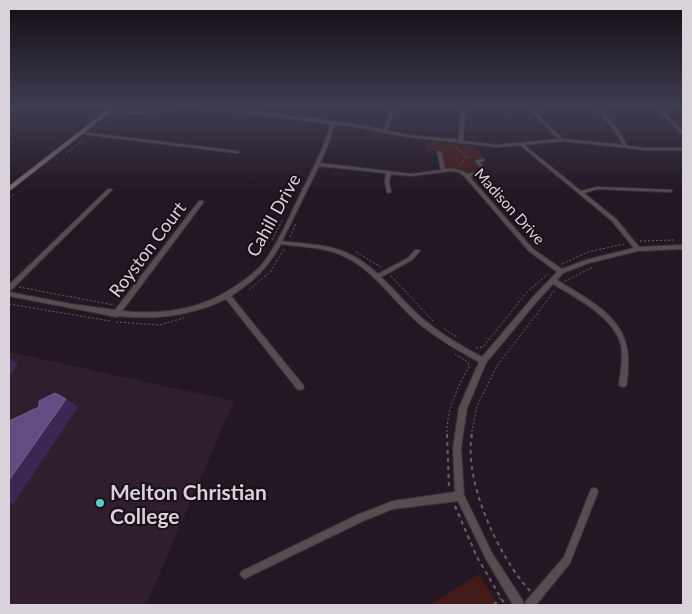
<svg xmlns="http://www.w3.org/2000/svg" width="692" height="614" viewBox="0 0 692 614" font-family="Lato,sans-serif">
	<rect width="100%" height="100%" fill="#231723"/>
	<!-- built -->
	<path fill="#2f1e2e" d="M9,352l225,49 -88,204h-137z"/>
	<!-- green -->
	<path fill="#431a17" d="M426,140l50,7 8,11 -12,1 9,12 -11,2 -12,-5 -14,1 -2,-18 -15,-1z
		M479,574l19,31h-69z"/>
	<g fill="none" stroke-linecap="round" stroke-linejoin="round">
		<defs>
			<path id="street" d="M168,107h12l-40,7 -30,-2 -2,-1 2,-1 30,2z
				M195,107h16c57,7 116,11 173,23l7,-23h4l-8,24 22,4 50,5 2,-33h4l-2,34 34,4 62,-6 -19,-18 -10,-14h4l8,12 21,20 60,6 -8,-14 -20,-24h4l19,23 9,16 19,2h37v2h-37l-84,-9 -38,4 57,46 16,-4 75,3v1l-2,1 -73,-3 -13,4 32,26 23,28 44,-2v4l-45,2 -49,12 -26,10 -6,7c33,21 73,38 71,83 0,8 0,16 -2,23l-3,1 -3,-1 -1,-2c2,-12 4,-27 2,-39 -7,-28 -45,-47 -68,-61l-15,16 -52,63 -19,45 -6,40 3,47 28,58 31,48 1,4h-11l-27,-46 -28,-58 -65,8 -30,12 -115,56 -3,2 -3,-2 -2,-3 2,-3 115,-56 36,-14 62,-9 -2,-44 6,-40 20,-46c-22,-12 -45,-25 -64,-42 -24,-22 -43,-52 -74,-65 -18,-8 -41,-8 -60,-11 -15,26 -26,36 -50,52l72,89 1,2 -1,2 -3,1 -3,-1 -71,-90c-35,17 -70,21 -108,17l-2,1 -14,-3 -93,-18v-4l62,12 44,6 84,-109h4v2l-81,108c40,4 78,-1 112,-24 11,-7 21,-14 29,-24 15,-19 24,-42 35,-64 12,-25 25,-48 33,-75zM335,124l29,4 21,5 24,4 88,10 23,-2 92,76 22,27 -48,12 -24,9 -29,-20 -63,-72 13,-4 2,-4 -5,-7 4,-1v-2l-7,1 -2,1 6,8 -2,2 -11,3c-8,-5 -14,-6 -23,-5l-4,-17 -2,-1 -2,1 4,18 -30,4 -91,-11 8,-18zM319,166l67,7 -1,9 2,10 2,1 2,-1 -2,-10 2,-8 20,2 40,-5 8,1 6,5 64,74 28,21 -23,24 -52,61c-21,-11 -41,-23 -59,-38 -15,-13 -27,-28 -42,-42l31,-17 7,-8 1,-1 -1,-1h-4l-7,8 -30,16c-10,-9 -21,-17 -33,-22 -19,-8 -42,-8 -63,-11z
				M658,107h4l6,9 15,15v3h-1l-16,-16z
				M81,132l156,19 2,1 -2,1 -155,-19 -2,-1z
				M108,189h4v1l-101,100h-2v-5z
				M594,488l3,1 1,3 -28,71 -34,42h-11l1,-4 38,-44 27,-68z"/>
			<path id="secondary" d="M111,107h6l-106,83 -2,1v-5z"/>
		</defs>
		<!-- street casing -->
		<use href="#street" stroke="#3d313d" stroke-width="2"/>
		<!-- secondary casing -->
		<use href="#secondary" stroke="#3d313d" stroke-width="1"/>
		<!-- path-far1 -->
		<path stroke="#695f69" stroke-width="1" stroke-dasharray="2 2" stroke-linecap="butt" d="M98,129l15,-12
			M456,148l15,10
			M66,153l19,-14
			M460,165l6,-9
			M9,198l5,-4
			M290,237l6,-14
			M272,240l11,-21
			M640,241l34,-1
			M356,252l25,15
			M562,264l26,-12 36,-8
			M391,276l42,45
			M565,281l28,-14
			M19,287l95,18
			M249,290l21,-18 15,-24
			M9,304l101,17
			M116,322l43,3 25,-7
			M444,329l13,8
			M476,348l7,-1 44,-55 21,-18
			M447,436c-1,-24 10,-49 22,-69l-1,-5 -13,-8
			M471,436l6,-30 20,-40 58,-76"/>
		<!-- path -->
		<path stroke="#695f69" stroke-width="2" stroke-dasharray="4 4" stroke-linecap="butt" d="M447,434l2,54
			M472,434c-9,46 27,124 58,157
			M455,506l22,51 28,48
			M494,605l6,-7"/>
		<!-- street -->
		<use href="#street" fill="#554d4f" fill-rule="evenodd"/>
		<!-- secondary -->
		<use href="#secondary" fill="#76686c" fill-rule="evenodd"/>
	</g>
	<!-- shaded-wall -->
	<path fill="#3b2751" d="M9,358l9,7 -9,11z
		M66,399l12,8 -65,97 -4,-2v-22z"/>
	<!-- building -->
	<path fill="#634c81" stroke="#76618f" d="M55,393l11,6 -57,81v-59l30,-14v-6z"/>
	<!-- sky -->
	<linearGradient id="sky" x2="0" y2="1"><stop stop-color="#130d13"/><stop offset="0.55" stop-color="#3f3c50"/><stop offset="1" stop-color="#3f3c50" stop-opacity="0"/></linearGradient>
	<rect width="692" height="193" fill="url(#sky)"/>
	<!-- markers -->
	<circle fill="#57cec2" stroke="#1a0f19" stroke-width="2" cx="100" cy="503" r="5"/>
	<g text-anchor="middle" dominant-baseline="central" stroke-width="4" stroke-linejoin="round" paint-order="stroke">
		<!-- far-street labels -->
		<g font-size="15" fill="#dad2da" stroke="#1a0f19">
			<text transform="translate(510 206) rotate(48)">Madison Drive</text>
		</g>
		<!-- street labels -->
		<g font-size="18" fill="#dad2da" stroke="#1a0f19">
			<text transform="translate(273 215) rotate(-61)">Cahill Drive</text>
			<text transform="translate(147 249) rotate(-53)">Royston Court</text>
		</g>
		<!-- near-poi labels -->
		<g font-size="21" font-weight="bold" fill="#dad2da" stroke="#1a0f19" text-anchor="start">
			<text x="110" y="491">Melton Christian<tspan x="110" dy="24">College</tspan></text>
		</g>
	</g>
	<!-- border -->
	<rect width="692" height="614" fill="none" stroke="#dad2da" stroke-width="20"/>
</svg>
